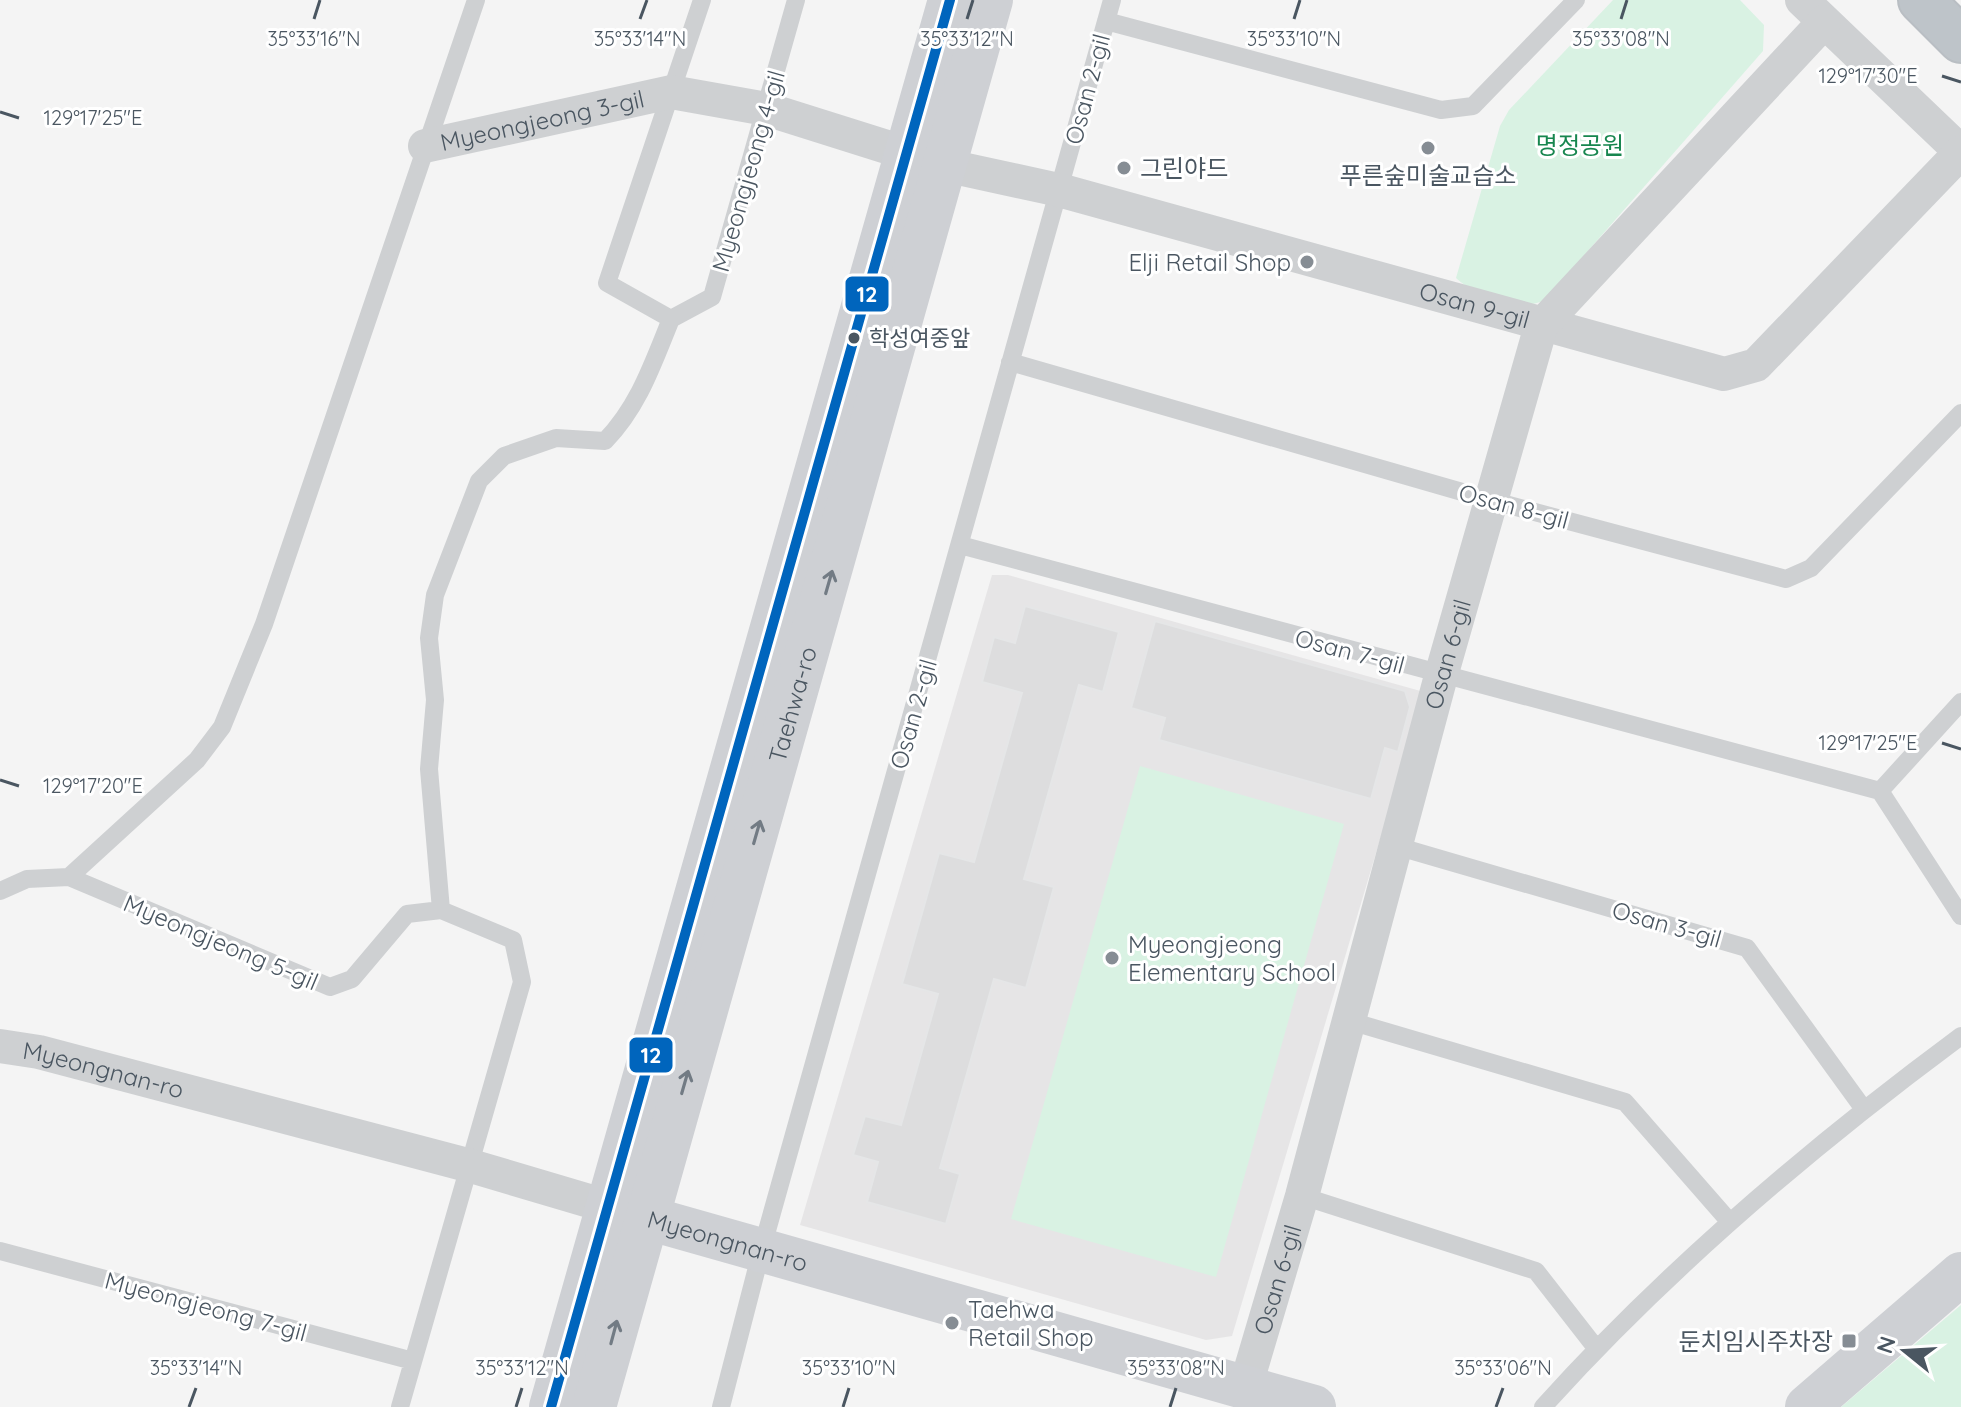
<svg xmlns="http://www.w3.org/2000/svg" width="1961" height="1407" viewBox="0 0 1961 1407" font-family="Quicksand,'Noto Sans KR',sans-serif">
	<rect width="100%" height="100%" fill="#f4f4f4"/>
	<!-- education -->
	<path fill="#e6e5e6" d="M992,575h16l416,117 -192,644 -26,4 -406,-115z"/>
	<!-- green -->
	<path fill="#d9f2e3" d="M1613,0h127l24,25 -1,26 -218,249c-27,13 -68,-3 -89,-22l44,-152 9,-16z
		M1140,766l204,58 -128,453 -205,-58z
		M1961,1304v103h-120l120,-102z"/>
	<!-- building -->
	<path fill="#ddddde" stroke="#e5e6e7" stroke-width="2" d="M1025,606l94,26 -16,60 -24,-7 -55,194 30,8 -28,101 -32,-9 -54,189 20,6 -14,50 -79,-22 11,-40 -25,-7 12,-39 36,9 37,-131 -36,-10 37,-131 35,9 48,-169 -40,-11 12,-45 21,6z
		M1155,621l250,70 5,16 -12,45 -13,-4 -14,51 -212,-59 6,-22 -34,-10z"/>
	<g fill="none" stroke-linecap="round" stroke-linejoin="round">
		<defs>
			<path id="highway" d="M1921,0l40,40"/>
		</defs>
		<!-- highway casing -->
		<use href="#highway" stroke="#b9bec3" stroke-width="48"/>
		<!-- lane -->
		<path stroke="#ced0d2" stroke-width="18" d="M1106,21l335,89 32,-4 103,-106
			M671,319l-64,-36 95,-283
			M671,319l41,-22 84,-297
			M1010,362l480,138 296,79 25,-11 150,-155
			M960,545l920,246 81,125
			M1880,791l81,-89
			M1396,846l351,102 116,160
			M69,877l128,-117 25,-33 42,-103 212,-624
			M0,891l27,-12 42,-2 261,110 22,-8 55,-65 34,-4 72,30 9,42 -122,425
			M441,910l-12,-141 6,-69 -6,-62 6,-43 44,-114 25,-25 52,-18 49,3c34,-35 48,-78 66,-122
			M1350,1021l275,81 104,119
			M1302,1196l234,75 60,77
			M0,1251l413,110
			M721,1407l40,-155 351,-1252
			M1543,1407c125,-139 268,-260 418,-371"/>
		<!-- street -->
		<g stroke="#ced0d2" stroke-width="34">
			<path d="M1802,0l159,152"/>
			<path id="s1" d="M425,146l246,-54 95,17 178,56 115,25 665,184 32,-9 205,-213"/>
			<path id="s2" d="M0,1046l39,6 432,114 135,40"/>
			<path id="s3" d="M1246,1385l56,-189 139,-520 100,-350 283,-304"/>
		</g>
		<!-- secondary -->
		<g stroke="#ced0d4" stroke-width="44">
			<path id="s4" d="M616,1209l698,198"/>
			<path d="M551,1407l399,-1407"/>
			<path id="s5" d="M594,1407l397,-1407"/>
			<path d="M1807,1407l154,-133"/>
		</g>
		<!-- highway -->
		<use href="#highway" stroke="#bec4c9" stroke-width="44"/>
		<defs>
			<path id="bus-1" d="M551,1407l399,-1407"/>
		</defs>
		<!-- bus-1 casing -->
		<use href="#bus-1" stroke="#fff" stroke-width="16"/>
		<!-- bus-1 -->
		<use href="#bus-1" stroke="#0065bd" stroke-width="10"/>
	</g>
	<!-- one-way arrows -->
	<defs><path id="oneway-shaft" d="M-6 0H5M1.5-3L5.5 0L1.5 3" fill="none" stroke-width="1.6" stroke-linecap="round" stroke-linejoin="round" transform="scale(2)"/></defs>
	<g stroke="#727b84">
		<use href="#oneway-shaft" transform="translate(829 582) rotate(-74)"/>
		<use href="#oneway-shaft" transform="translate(757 832) rotate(-74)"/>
		<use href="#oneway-shaft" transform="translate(685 1082) rotate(-74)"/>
		<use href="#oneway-shaft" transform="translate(614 1332) rotate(-75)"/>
	</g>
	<!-- ticks -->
	<path fill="none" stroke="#4a5661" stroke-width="3" d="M314,19l6,-19M640,19l7,-19M967,19l6,-19M1294,19l6,-19M1621,19l6,-19M1942,76l19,6M0,112l19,6M1942,743l19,6M0,780l19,6M189,1407l7,-19M516,1407l6,-19M843,1407l6,-19M1170,1407l6,-19M1496,1407l7,-19"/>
	<!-- markers -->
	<g fill="#868d94" stroke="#fff" stroke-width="3">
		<circle cx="1428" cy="148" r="8"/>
		<circle cx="1124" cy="168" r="8"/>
		<circle cx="1307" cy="262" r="8"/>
		<circle cx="1112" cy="958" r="8"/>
		<circle cx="952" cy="1323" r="8"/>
		<rect x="1841" y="1333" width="16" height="16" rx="4"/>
	</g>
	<circle fill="#4a5661" stroke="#fff" stroke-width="3" cx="854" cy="338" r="7"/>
	<g text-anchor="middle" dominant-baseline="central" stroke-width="6" stroke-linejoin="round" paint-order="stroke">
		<!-- bus labels -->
		<g font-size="22" fill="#4a5661" stroke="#fff" text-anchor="start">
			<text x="869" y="338">학성여중앞</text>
		</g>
		<!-- street labels -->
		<g font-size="24" fill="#4a5661" stroke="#fff">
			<text transform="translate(1087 89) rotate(-75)">Osan 2-gil</text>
			<text stroke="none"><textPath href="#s1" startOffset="120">Myeongjeong 3-gil</textPath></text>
			<text transform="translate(748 171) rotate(-74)">Myeongjeong 4-gil</text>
			<text stroke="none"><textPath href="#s1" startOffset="1084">Osan 9-gil</textPath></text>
			<text transform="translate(1514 506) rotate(15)">Osan 8-gil</text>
			<text transform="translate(1350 651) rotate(15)">Osan 7-gil</text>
			<text stroke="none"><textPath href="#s3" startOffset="758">Osan 6-gil</textPath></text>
			<text stroke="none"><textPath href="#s5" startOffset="730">Taehwa-ro</textPath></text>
			<text transform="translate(913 714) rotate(-74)">Osan 2-gil</text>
			<text transform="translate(1667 924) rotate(16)">Osan 3-gil</text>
			<text transform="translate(221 942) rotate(23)">Myeongjeong 5-gil</text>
			<text stroke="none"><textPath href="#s2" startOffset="106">Myeongnan-ro</textPath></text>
			<text stroke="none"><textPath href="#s4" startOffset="116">Myeongnan-ro</textPath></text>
			<text stroke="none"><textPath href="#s3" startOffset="110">Osan 6-gil</textPath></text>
			<text transform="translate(206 1306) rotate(15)">Myeongjeong 7-gil</text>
		</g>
		<!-- park labels -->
		<g font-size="24" fill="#17864f" stroke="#fff">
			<text x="1580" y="145">명정공원</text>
		</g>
		<!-- poi labels -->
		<g font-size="24" fill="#4a5661" stroke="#fff" text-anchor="start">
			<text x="1140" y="168">그린야드</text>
			<text x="1428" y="175" text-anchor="middle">푸른숲미술교습소</text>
			<text x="1291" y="262" text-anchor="end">Elji Retail Shop</text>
			<text x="1128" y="944">Myeongjeong<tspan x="1128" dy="28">Elementary School</tspan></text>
			<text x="968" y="1309">Taehwa<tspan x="968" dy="28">Retail Shop</tspan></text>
			<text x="1833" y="1341" text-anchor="end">둔치임시주차장</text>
		</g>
	</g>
	<g font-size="20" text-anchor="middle" fill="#4a5661" stroke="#fff" stroke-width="6" stroke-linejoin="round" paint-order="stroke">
		<text x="314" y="46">35°33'16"N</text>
		<text x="640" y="46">35°33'14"N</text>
		<text x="967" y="46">35°33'12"N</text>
		<text x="1294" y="46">35°33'10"N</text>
		<text x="1621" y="46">35°33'08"N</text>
		<text x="1868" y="83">129°17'30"E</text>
		<text x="93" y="125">129°17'25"E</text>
		<text x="1868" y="750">129°17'25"E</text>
		<text x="93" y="793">129°17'20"E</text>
		<text x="522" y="1375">35°33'12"N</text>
		<text x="1176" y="1375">35°33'08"N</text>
		<text x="196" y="1375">35°33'14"N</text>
		<text x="849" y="1375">35°33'10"N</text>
		<text x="1503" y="1375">35°33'06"N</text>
	</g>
	<g stroke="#fff" stroke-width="3">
		<rect x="844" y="275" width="46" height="38" rx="8" fill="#0065bd"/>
		<rect x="628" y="1036" width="46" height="38" rx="8" fill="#0065bd"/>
	</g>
	<g font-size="22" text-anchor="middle" font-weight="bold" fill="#fff">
		<text x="867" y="302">12</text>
		<text x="651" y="1063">12</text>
	</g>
	<!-- north arrow -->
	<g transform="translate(1905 1351) rotate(288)" stroke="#ffffff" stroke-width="6" paint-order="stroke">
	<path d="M0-6L14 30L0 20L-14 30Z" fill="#4a5661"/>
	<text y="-12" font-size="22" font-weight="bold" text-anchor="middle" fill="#4a5661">N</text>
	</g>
</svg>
